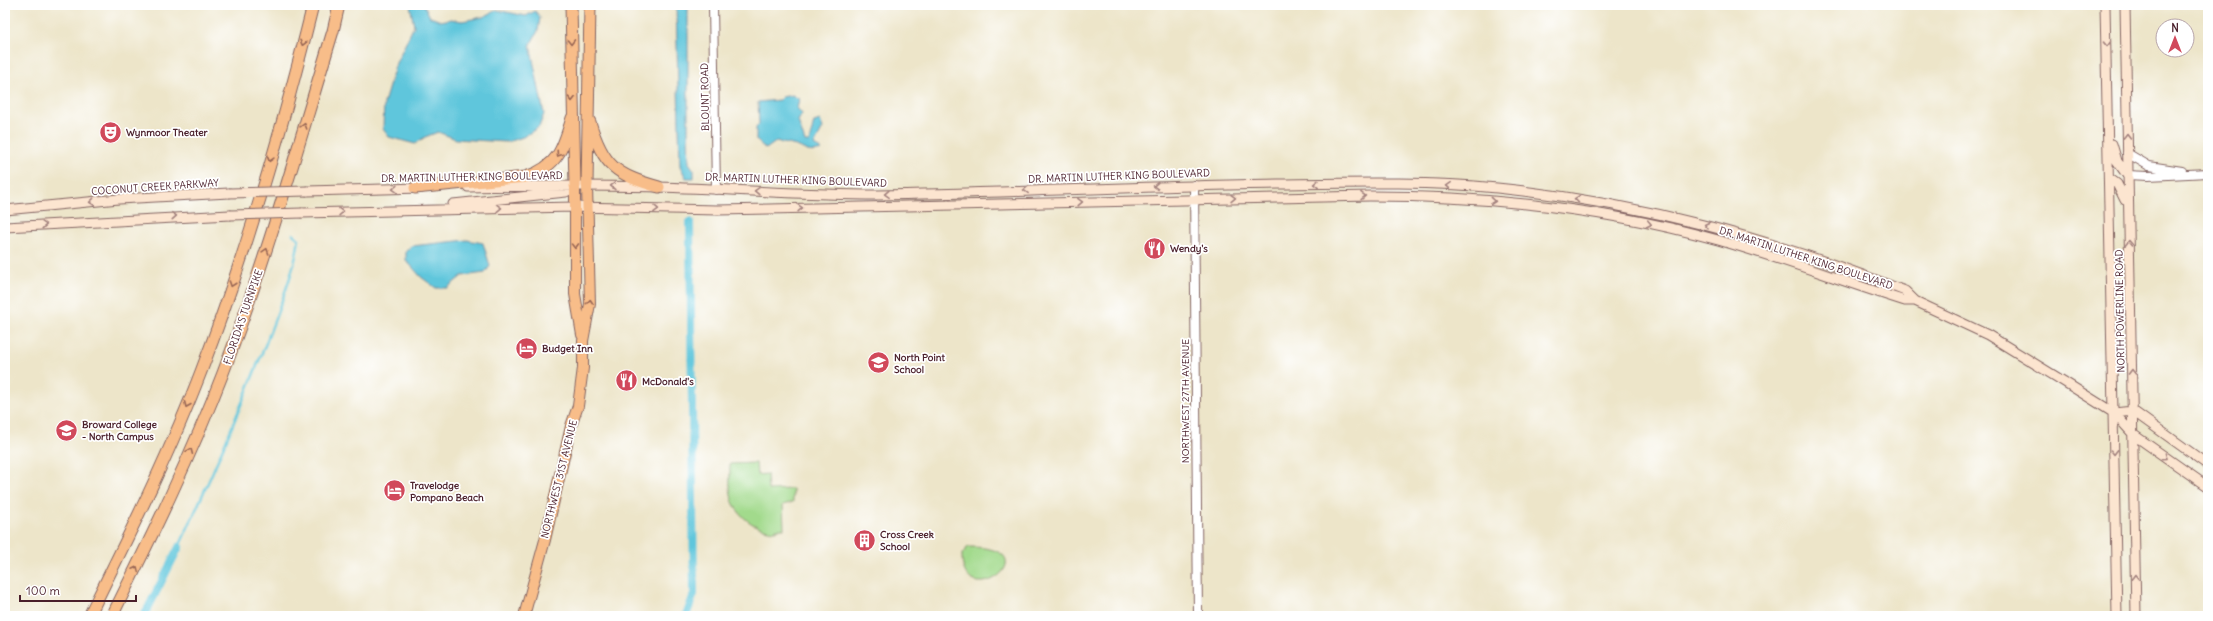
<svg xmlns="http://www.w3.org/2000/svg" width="2213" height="621" viewBox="0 0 2213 621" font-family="Delius,sans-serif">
	<rect width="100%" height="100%" fill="#fff"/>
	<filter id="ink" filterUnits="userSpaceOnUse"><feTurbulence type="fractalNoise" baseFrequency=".025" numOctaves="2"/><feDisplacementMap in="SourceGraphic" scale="8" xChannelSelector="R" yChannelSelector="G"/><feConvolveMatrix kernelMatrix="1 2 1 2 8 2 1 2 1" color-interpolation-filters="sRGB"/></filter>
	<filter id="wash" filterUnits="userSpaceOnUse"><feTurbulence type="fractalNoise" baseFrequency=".012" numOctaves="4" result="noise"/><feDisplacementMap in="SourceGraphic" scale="16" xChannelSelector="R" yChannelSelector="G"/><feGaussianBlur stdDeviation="0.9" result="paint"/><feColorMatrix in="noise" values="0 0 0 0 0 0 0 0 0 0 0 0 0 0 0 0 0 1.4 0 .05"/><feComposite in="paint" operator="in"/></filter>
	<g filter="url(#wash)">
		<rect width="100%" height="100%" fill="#ede5c9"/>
		<!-- green -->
		<path fill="#a2da8c" stroke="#767c5c" d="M756,463l1,12 10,-1 1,16 25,-1v13l-10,3 1,24h-8v2c-20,-1 -41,-15 -45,-36 -2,-10 -1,-21 -1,-31z
			M968,547c90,0 -7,74 -6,7z"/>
		<!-- water -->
		<path fill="#5fc6dc" stroke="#547284" d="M410,5h14l6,12 11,4 10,-2 11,2 21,-4 14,-7 29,6 9,-5 5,6 -2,14 -8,14 14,69 -5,13 -16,10 -16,5 -51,-3 -18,-7 -13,5 -10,7 -26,-7 -6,-8 1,-26 12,-40 18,-37z
			M676,5h12v128l1,30 5,7v8h-8l-6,-12z
			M792,95l7,4 -2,9 5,6 -4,7 7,21h4l5,-20 6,-2 3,8 -9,17 8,5c-17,5 -17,-3 -30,-5 -6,-2 -9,-1 -15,-4l-11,8 -10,-9v-12l3,-4 -1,-22 21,-2 3,-3z
			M467,240l16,3 7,23 -5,7 -23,3 -15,12h-11l-15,-11 -15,-17v-9l6,-5z"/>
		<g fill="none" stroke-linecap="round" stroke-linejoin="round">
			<!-- stream -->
			<path stroke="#5fc6dc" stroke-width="2.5" d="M179,547c31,-67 60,-135 87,-204 12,-34 28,-68 33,-104l-6,-5"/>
			<!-- canal -->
			<path stroke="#5fc6dc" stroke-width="8" d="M144,616l35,-69
				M686,616l8,-22 -4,-372"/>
		</g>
	</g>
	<g filter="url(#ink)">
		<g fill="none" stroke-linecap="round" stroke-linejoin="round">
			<defs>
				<path id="tertiary" d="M713,5l3,185
					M2127,153l22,13 33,5
					M2127,175l21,1 60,-3
					M1194,185l4,431"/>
				<path id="secondary" d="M2105,5l12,611
					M2125,5l11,611
					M2112,144l5,17 10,14
					M2110,179l7,5 8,16
					M468,187c64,-1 127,-2 190,0 73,2 146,8 219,8 133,-2 267,-9 401,-11 73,-1 146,-3 219,4 146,15 272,50 408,103l10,10 73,34 75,46 51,32 20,22 74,52
					M307,191l115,-3
					M453,204l113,-12 9,-6
					M5,210l114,-11 110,-6
					M302,213l272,-6 144,3 652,-14c115,0 237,13 348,44 63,18 124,41 187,61h10
					M5,227l225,-12
					M2114,413l19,-2 75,54"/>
				<path id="primary" d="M575,186v108l7,41
					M524,616l21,-76 26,-114 7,-20 5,-38v-27l7,-37 -3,-119"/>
				<path id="motorway" d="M571,5l4,181
					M590,122c13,44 26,53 69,65
					M587,185l3,-180
					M415,188l111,-11c32,-11 37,-28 46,-59
					M89,616c40,-81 81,-163 113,-247 45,-117 81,-243 111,-364
					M112,616c40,-80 79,-160 111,-243 43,-112 75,-227 110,-342l6,-26"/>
			</defs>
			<!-- tertiary casing -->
			<use href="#tertiary" stroke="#836462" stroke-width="10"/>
			<!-- secondary casing -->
			<use href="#secondary" stroke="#836462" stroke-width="11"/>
			<!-- primary casing -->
			<use href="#primary" stroke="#836462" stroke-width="12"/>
			<!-- motorway casing -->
			<use href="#motorway" stroke="#836462" stroke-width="13"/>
			<!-- tertiary -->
			<use href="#tertiary" stroke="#fff" stroke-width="8"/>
			<!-- secondary -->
			<use href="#secondary" stroke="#fce5d0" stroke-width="9"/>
			<!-- primary -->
			<use href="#primary" stroke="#f8bd89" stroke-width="10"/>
			<!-- motorway -->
			<use href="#motorway" stroke="#f8bd89" stroke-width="11"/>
			<defs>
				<path id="secondary-bridge" d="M229,193l78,-2
					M230,215l72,-2"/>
			</defs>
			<!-- secondary-bridge casing -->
			<use href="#secondary-bridge" stroke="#836462" stroke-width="11" stroke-linecap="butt"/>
			<!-- secondary-bridge -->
			<use href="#secondary-bridge" stroke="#fce5d0" stroke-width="9"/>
		</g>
		<!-- one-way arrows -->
		<defs><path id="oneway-chevron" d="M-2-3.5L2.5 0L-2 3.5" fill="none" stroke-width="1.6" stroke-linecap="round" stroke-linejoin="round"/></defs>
		<g stroke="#986655">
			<use href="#oneway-chevron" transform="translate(571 42) rotate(89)"/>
			<use href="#oneway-chevron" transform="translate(303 43) rotate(104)"/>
			<use href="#oneway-chevron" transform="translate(572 99) rotate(89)"/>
			<use href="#oneway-chevron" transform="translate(304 126) rotate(-73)"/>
			<use href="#oneway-chevron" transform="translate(559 154) rotate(124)"/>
			<use href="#oneway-chevron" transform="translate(270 159) rotate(106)"/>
			<use href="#oneway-chevron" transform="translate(575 246) rotate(89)"/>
			<use href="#oneway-chevron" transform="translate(266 251) rotate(-72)"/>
			<use href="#oneway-chevron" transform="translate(232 284) rotate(109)"/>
			<use href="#oneway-chevron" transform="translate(590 302) rotate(-86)"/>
			<use href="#oneway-chevron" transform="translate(187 405) rotate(113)"/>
			<use href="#oneway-chevron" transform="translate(190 451) rotate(-67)"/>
			<use href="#oneway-chevron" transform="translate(136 569) rotate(-64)"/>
		</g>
		<g stroke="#a3827e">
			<use href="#oneway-chevron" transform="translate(2107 44) rotate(88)"/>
			<use href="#oneway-chevron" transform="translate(2127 136) rotate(-90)"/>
			<use href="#oneway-chevron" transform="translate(1316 184) rotate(179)"/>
			<use href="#oneway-chevron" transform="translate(613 186) rotate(-179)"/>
			<use href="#oneway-chevron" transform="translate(1156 186) rotate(178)"/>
			<use href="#oneway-chevron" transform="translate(1449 186) rotate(-177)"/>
			<use href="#oneway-chevron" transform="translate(395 189) rotate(178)"/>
			<use href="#oneway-chevron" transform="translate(1026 190) rotate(178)"/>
			<use href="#oneway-chevron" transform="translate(757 191) rotate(-178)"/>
			<use href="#oneway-chevron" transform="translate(887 194) rotate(178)"/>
			<use href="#oneway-chevron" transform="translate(1363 196) rotate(-1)"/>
			<use href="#oneway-chevron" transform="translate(1233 198) rotate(-1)"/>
			<use href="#oneway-chevron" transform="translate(1577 199) rotate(-172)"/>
			<use href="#oneway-chevron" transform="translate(1493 201) rotate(6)"/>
			<use href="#oneway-chevron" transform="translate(92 202) rotate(174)"/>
			<use href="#oneway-chevron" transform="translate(1080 202) rotate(-2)"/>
			<use href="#oneway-chevron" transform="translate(499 208) rotate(-1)"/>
			<use href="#oneway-chevron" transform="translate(800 208) rotate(-1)"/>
			<use href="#oneway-chevron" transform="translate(656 209) rotate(1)"/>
			<use href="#oneway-chevron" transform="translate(341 212) rotate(-1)"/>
			<use href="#oneway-chevron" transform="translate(174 216) rotate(-4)"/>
			<use href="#oneway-chevron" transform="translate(1649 224) rotate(12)"/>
			<use href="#oneway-chevron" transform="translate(44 225) rotate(-3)"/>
			<use href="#oneway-chevron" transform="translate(1707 225) rotate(-166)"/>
			<use href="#oneway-chevron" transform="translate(2129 243) rotate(-92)"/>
			<use href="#oneway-chevron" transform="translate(2132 372) rotate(-91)"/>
			<use href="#oneway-chevron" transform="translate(2114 452) rotate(89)"/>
			<use href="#oneway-chevron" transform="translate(2165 457) rotate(35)"/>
			<use href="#oneway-chevron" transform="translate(2135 577) rotate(-91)"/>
		</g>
	</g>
	<!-- icons -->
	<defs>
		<symbol id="theatre-disc" viewBox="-11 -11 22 22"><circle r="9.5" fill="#d1495b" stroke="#fff"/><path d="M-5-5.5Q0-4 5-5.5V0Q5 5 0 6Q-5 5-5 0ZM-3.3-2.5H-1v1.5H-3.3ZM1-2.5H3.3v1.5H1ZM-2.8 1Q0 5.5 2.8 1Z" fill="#fff"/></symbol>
		<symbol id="restaurant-disc" viewBox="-11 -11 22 22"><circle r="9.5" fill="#d1495b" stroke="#fff"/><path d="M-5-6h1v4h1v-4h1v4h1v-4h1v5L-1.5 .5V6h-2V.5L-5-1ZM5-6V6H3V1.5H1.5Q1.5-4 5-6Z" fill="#fff"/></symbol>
		<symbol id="hotel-disc" viewBox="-11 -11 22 22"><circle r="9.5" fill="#d1495b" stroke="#fff"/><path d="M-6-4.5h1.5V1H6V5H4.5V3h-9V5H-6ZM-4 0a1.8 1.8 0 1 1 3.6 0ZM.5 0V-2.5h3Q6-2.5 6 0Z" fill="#fff"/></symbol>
		<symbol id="school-disc" viewBox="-11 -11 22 22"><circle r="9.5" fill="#d1495b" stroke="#fff"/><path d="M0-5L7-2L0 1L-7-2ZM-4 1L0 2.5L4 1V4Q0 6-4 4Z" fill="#fff"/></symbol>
		<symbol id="university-disc" viewBox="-11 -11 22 22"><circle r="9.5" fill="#d1495b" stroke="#fff"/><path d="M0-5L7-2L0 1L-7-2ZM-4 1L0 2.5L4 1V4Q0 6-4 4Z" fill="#fff"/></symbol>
		<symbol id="building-disc" viewBox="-11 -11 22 22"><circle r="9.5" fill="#d1495b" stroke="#fff"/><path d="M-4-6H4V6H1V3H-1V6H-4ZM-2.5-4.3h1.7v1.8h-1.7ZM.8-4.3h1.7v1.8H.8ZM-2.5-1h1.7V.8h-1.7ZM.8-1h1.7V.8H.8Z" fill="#fff"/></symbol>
	</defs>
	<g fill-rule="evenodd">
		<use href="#theatre-disc" x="98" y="120" width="25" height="25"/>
		<use href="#restaurant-disc" x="1142" y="236" width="25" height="25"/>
		<use href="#hotel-disc" x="514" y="336" width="25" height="25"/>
		<use href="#school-disc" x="866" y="350" width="25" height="25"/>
		<use href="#restaurant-disc" x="614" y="368" width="25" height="25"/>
		<use href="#university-disc" x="54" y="418" width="25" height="25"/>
		<use href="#hotel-disc" x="382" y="478" width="25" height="25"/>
		<use href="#building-disc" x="852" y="528" width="25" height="25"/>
	</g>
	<g text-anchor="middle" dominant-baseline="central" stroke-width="3.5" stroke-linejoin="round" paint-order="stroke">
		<!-- street labels -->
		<g font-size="10" fill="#4a1f2b" stroke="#fff">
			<text transform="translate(705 97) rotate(-91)">BLOUNT ROAD</text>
			<text transform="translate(1119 176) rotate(-2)">DR. MARTIN LUTHER KING BOULEVARD</text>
			<text transform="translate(472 177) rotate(-1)">DR. MARTIN LUTHER KING BOULEVARD</text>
			<text transform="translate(796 180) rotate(2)">DR. MARTIN LUTHER KING BOULEVARD</text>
			<text transform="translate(155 187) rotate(-4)">COCONUT CREEK PARKWAY</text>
			<text transform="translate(1806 258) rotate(18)">DR. MARTIN LUTHER KING BOULEVARD</text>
			<text transform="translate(2120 311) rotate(-91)">NORTH POWERLINE ROAD</text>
			<text transform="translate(243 317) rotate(-71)">FLORIDA'S TURNPIKE</text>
			<text transform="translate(1185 401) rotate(-90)">NORTHWEST 27TH AVENUE</text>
			<text transform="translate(559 479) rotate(-76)">NORTHWEST 31ST AVENUE</text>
		</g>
		<!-- poi labels -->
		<g font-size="10" font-weight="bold" fill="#4a1f2b" stroke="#fff" text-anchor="start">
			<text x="126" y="132">Wynmoor Theater</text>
			<text x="1170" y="248">Wendy's</text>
			<text x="542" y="348">Budget Inn</text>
			<text x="894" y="357">North Point<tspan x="894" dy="12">School</tspan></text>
			<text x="642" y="381">McDonald's</text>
			<text x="82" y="424">Broward College<tspan x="82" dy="12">- North Campus</tspan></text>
			<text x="410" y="485">Travelodge<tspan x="410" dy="12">Pompano Beach</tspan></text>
			<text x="880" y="534">Cross Creek<tspan x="880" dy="12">School</tspan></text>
		</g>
	</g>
	<!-- margin -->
	<rect width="2213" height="621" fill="none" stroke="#fff" stroke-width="20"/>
	<!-- north arrow -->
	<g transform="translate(2175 38)"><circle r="19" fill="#ffffff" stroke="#b7a5aa"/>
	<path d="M0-3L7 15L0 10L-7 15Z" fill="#d1495b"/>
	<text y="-6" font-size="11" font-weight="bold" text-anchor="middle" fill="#4a1f2b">N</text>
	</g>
	<!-- scale -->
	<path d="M20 595v6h116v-6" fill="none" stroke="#4a1f2b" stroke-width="2"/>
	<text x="26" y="595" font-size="12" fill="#4a1f2b" stroke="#ffffff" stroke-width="3" paint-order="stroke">100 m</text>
</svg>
